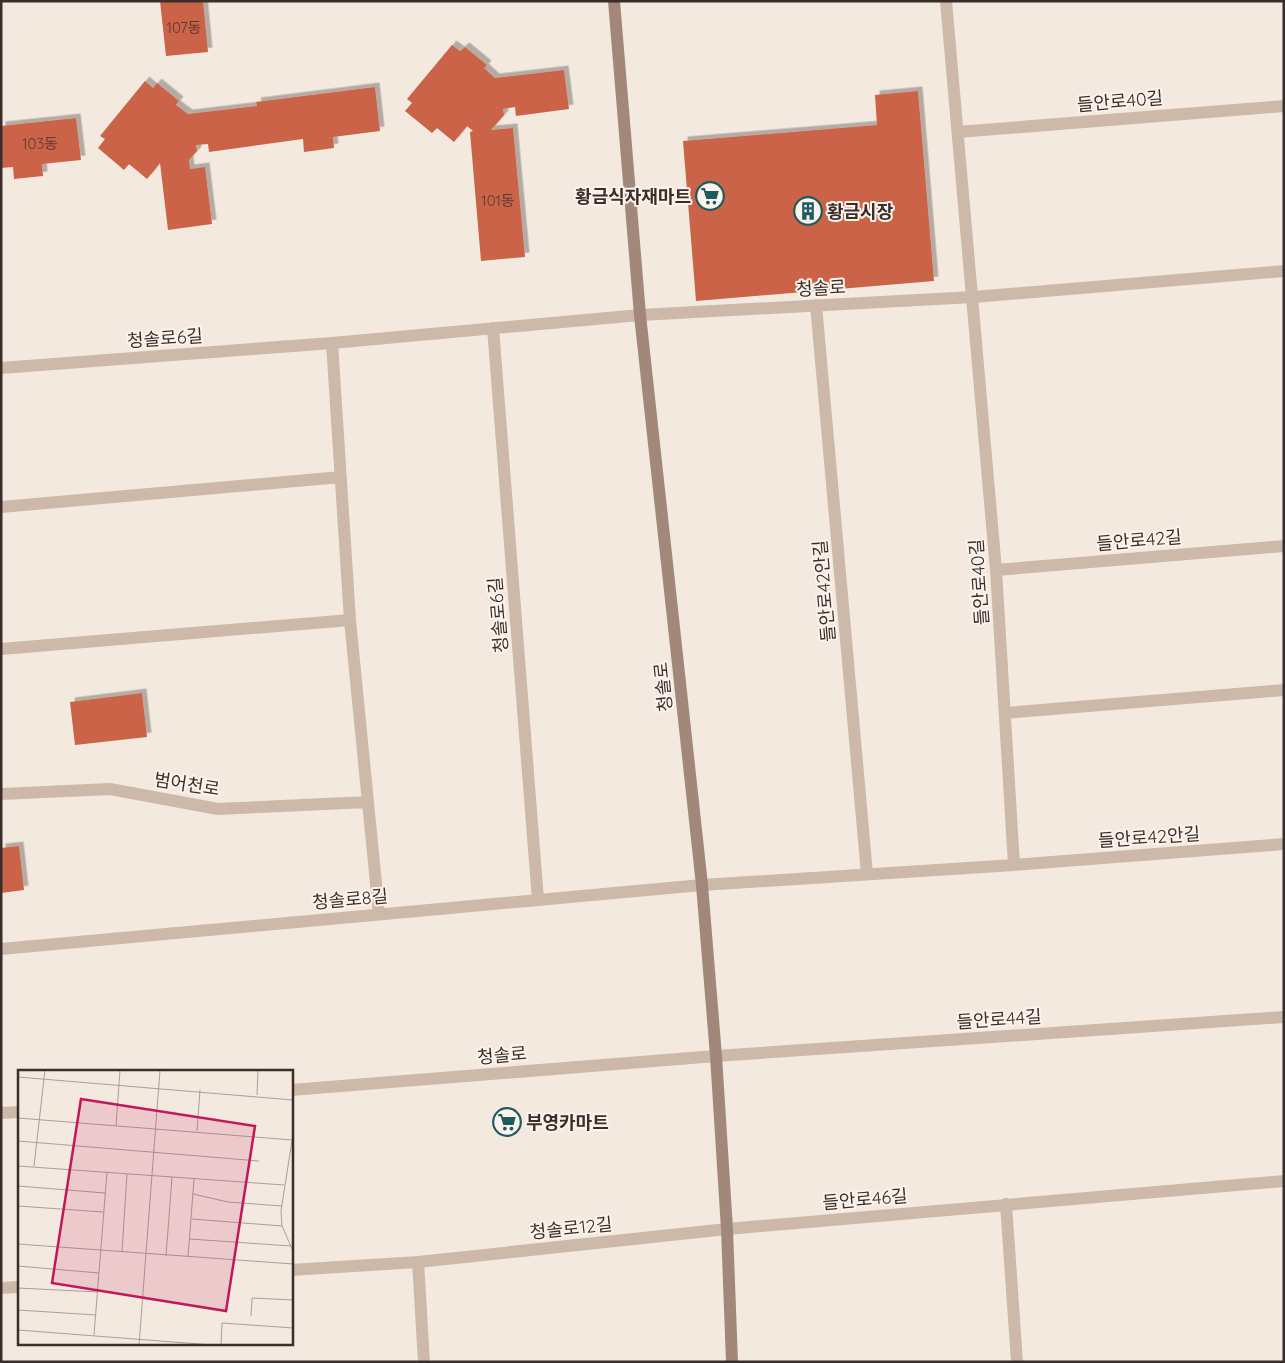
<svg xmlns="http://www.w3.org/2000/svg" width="1285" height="1363" viewBox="0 0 1285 1363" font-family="Quicksand,'Noto Sans KR',sans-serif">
	<defs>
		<filter id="shadow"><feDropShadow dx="4.5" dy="-4.5" stdDeviation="0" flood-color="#0004"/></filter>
	</defs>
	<rect width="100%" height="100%" fill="#f4e9df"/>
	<!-- building -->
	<path fill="#ca6347" filter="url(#shadow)" d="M160,1h43l5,51 -42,4z
		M452,45l8,6 5,-4 22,18 -3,3 11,10 69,-8 5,39 -53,7 -1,-9 -12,2 1,6 -13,15 22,-2 12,129 -44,4 -11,-129 3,-1 -6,-5 -13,16 -17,-14 -5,5 -27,-22 7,-8 -5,-4z
		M145,81l8,7 4,-5 22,18 -3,4 12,9 69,-8 -1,-4 119,-15 5,44 -47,6 1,11 -30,4 -1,-13 -94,13 -1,-8 -12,1 1,6 -8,9 1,9 15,-2 7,57 -44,6 -8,-67 -13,16 -18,-15 -5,6 -26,-22 7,-9 -5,-3z
		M918,91l16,190 -238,20 -13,-160 194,-16 -2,-30z
		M76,118l5,42 -39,4 1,12 -29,3 -1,-12 -12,1v-42z
		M142,693l5,44 -72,8 -5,-43z
		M19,846l5,44 -23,3v-45z"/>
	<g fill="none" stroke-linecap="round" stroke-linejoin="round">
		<!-- street -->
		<path stroke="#cdb9aa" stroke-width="12" d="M946,1l50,569 18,295
			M958,132l326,-26
			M816,305l51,569
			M493,328l45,572
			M332,343l18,277 29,294
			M1,368l331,-25 308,-28 333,-18 311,-26
			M1,507l340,-30
			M996,570l288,-24
			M1,649l349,-29
			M1005,713l279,-23
			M1,794l109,-5 108,20 150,-7
			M1,949l701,-64 312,-20 270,-21
			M291,1090l425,-34 568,-39
			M1,1113l18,-1
			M1006,1204l11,158
			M418,1262l6,100
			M291,1270l127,-8 309,-33 557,-48
			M1,1288l18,-1"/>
		<!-- secondary -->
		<path stroke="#a1887b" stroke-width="12" d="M614,1l26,314 62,570 14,171 11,173 5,133"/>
	</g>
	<!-- icons -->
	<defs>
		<symbol id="supermarket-ring" viewBox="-11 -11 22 22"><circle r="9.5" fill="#fbf3ec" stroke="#1d5b5d" stroke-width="1.5"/><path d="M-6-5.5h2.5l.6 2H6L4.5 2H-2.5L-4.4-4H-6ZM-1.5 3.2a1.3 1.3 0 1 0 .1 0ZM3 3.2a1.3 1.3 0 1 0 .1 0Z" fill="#1d5b5d"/></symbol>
		<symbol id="building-ring" viewBox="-11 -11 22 22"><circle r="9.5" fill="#fbf3ec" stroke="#1d5b5d" stroke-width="1.5"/><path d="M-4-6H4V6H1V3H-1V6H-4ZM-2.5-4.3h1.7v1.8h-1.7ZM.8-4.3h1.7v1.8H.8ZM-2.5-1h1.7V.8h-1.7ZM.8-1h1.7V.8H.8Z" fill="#1d5b5d"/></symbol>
	</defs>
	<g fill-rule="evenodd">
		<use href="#supermarket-ring" x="694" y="180" width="32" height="32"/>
		<use href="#building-ring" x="792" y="195" width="32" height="32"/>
		<use href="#supermarket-ring" x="491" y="1106" width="32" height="32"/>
	</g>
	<g text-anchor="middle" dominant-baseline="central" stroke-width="4" stroke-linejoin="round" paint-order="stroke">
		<!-- number labels -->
		<g font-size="15" fill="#5e3b31">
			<text x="184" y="27">107동</text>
			<text x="40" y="143">103동</text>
			<text x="498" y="200">101동</text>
		</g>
		<!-- street labels -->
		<g font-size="18" fill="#3a2e2a" stroke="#fbf3ec">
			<text transform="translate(1120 101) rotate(-5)">들안로40길</text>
			<text transform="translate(821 288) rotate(-3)">청솔로</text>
			<text transform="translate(165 338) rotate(-4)">청솔로6길</text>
			<text transform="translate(1139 540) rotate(-5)">들안로42길</text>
			<text transform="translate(979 582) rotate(-94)">들안로40길</text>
			<text transform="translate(824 591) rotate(-95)">들안로42안길</text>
			<text transform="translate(498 615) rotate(-95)">청솔로6길</text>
			<text transform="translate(663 687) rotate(-96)">청솔로</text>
			<text transform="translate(187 784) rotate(9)">범어천로</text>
			<text transform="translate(1149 837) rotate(-4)">들안로42안길</text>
			<text transform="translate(350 899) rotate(-5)">청솔로8길</text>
			<text transform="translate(999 1019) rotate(-4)">들안로44길</text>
			<text transform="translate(502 1055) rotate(-5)">청솔로</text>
			<text transform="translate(865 1199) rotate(-5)">들안로46길</text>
			<text transform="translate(571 1228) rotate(-6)">청솔로12길</text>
		</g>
		<!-- poi labels -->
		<g font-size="18" font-weight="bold" fill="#3a2e2a" stroke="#fbf3ec" text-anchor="start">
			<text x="691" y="196" text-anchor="end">황금식자재마트</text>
			<text x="827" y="211">황금시장</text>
			<text x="526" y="1122">부영카마트</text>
		</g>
	</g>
	<!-- overview -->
	<g transform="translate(18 1070)">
		<rect width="275" height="275" fill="#f4e9df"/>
		<path fill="none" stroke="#aa9e97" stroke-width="1" d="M0,7l275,23M239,25l1,-25M0,48l274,22M98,56l4,-56M179,61l3,-41M275,64l-12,77 1,15 11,25M0,71l241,20M0,96l266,19M16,96l11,-96M0,116l87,7M175,124l35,8 54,4M0,136l85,6M174,149l90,7M172,169l101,7M0,174l275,20M104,182l5,-78M148,186l6,-79M170,187l6,-78M0,196l81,7M0,218l80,4M0,240l78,5M233,246l1,-18 41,2M0,260l194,15M76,265l13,-163M121,275l21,-275M203,275l1,-22 71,5"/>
		<path fill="#c2185b" fill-opacity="0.15" stroke="#c2185b" stroke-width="2.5" d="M63,29l174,27 -29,185 -174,-28z"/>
		<rect width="275" height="275" fill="none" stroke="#3a2e2a" stroke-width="2.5"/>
	</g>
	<!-- border -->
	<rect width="1285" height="1363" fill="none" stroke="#3a2e2a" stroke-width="5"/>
</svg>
